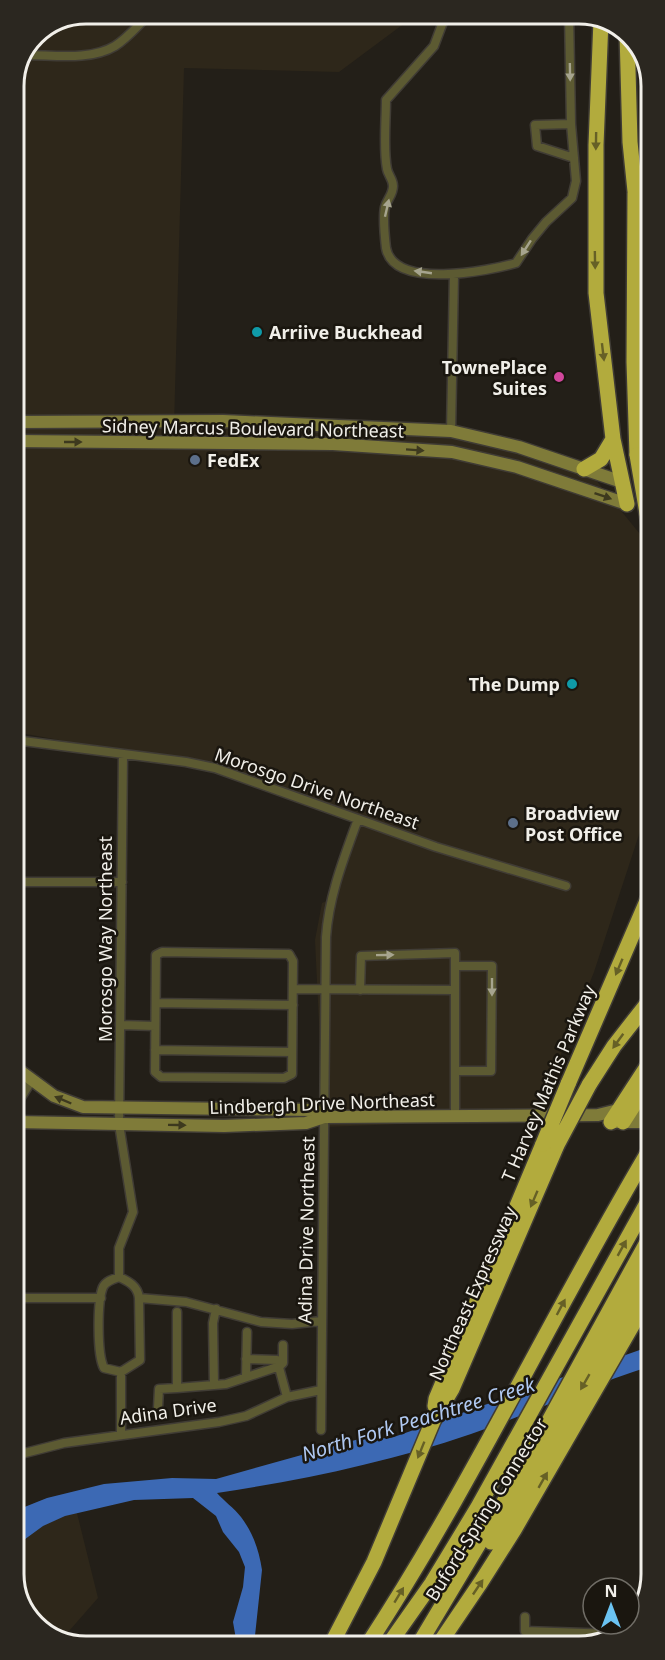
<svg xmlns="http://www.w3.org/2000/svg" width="665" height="1660" viewBox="0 0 665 1660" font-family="'Noto Sans',sans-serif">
	<rect width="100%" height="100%" fill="#231f18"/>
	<!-- built -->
	<path fill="#2e271a" d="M86,14h331l-78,58 -155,-4 -10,358 197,3 87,9 128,30 63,77 1,256 -56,171 -59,147 -211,8 -9,-187 7,-37 9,-4 29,-76 -158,-57 -187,-34 -1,-651 21,-47z
		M75,1505l23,93 -36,41 -21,-8 -24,-34v-78z"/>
	<!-- water -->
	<path fill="#3c69b4" d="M651,1346v20c-61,19 -119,47 -180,68 -82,28 -168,46 -254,59 7,8 17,15 24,24 12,16 18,33 21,53l-8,75h-17l-4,-23 10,-35 2,-20 -6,-15 -16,-20 -7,-16 -23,-18 -59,2 -69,16 -22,10 -26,19v-35l30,-12 57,-14 68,-6 44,1 143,-40 32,-1z"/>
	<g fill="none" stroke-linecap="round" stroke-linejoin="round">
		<defs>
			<path id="street" d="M446,14l-12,32 -48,54c0,20 -3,49 1,69 1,6 6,10 6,17 0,9 -6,13 -8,21 -2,9 0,32 1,41 8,42 102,23 130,15l16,-24 14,-17 26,-24 4,-17 -5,-57 -2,-110
				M26,55c28,0 64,6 89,-9 13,-8 24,-22 35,-32
				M571,124l-36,1 2,21 37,12
				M451,431l3,-156
				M15,740l171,22 29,6 221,79 130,39
				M16,882h106
				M162,952l127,2 4,7 -1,113 -8,4 -123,-1 -6,-5 1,-117z
				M455,966h37l-1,105h-36
				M293,989l162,1v126
				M360,990l1,-34 94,-3v37
				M156,1003l137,2
				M121,1025l34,1
				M155,1050l137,2
				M18,1122l2,-23 12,-19
				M119,1277v-29l14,-36 -14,-88 4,-370
				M119,1277c9,4 19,9 20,21l1,62 -19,12 -17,-4c-7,-13 -7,-67 -1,-81 3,-6 10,-8 16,-10z
				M17,1298h84
				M139,1298l47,4 75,20 31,2 29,-3
				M177,1312v76l37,-3 -1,-62 3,-14
				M246,1359l31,1 10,37
				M121,1372v62
				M246,1376l1,-44
				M214,1385l12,-1 54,-18 3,-3v-18
				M158,1408l1,-19 18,-1
				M321,1430l5,-493c3,-42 18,-79 32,-118
				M17,1455l47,-12 155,-21 27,-6 41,-19 34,-7
				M525,1617v14l90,3"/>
			<path id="secondary" d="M14,422l209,-1 228,10 68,16 103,35
				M14,441l319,3 119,8 65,15 110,37
				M16,1068l38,28 29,11 232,3 9,7
				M16,1122l208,4 82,-3 18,-6 274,-2 20,-5h32
				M616,1122h34"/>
			<path id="highway" d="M601,20l-5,125v148l17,146 14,65
				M627,33l3,109 6,59
				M635,193l-1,169 3,93
				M642,254l6,40
				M584,469l17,-10 12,-20
				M568,1084l82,-190
				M589,1085l25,-39 36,-46
				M611,1122l39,-60
				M623,1122l16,-25
				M435,1406l1,-7 107,-255
				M491,1542l65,-109 95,-167
				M368,1644c104,-159 185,-332 282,-495
				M389,1644l43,-61 46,-76 173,-311
				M419,1644l92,-154 140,-255
				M439,1644l42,-62 33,-52 137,-237
				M331,1645l43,-83 59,-141 19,-32 105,-244"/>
		</defs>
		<!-- street casing -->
		<use href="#street" stroke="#403c35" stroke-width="11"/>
		<!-- secondary casing -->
		<use href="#secondary" stroke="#403c35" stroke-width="15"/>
		<!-- highway casing -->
		<use href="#highway" stroke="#403c35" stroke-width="18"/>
		<!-- street -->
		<use href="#street" stroke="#5c5a32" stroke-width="8"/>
		<!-- secondary -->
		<use href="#secondary" stroke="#7f7b39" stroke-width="12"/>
		<!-- highway -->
		<use href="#highway" stroke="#b2ab3d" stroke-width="15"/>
		<defs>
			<path id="highway-bridge" d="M637,455l12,70
				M543,1144l25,-60
				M557,1145l32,-60"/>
		</defs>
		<!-- highway-bridge casing -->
		<use href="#highway-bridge" stroke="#403c35" stroke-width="18" stroke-linecap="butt"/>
		<!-- highway-bridge -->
		<use href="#highway-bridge" stroke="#b2ab3d" stroke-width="15"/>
	</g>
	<!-- one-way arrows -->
	<defs><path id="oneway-solid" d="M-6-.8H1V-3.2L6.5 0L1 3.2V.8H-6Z" transform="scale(1.5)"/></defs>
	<g fill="#a6a48e">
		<use href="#oneway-solid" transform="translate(570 72) rotate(89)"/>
		<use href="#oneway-solid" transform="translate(387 208) rotate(-77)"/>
		<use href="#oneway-solid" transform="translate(526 248) rotate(123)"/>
		<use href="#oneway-solid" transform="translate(423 272) rotate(-172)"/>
		<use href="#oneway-solid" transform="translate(385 955) rotate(-1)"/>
		<use href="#oneway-solid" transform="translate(492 987) rotate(90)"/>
	</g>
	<g fill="#666026">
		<use href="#oneway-solid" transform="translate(596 141) rotate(91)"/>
		<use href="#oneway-solid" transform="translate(595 260) rotate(89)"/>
		<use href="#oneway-solid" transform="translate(603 352) rotate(83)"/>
		<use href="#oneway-solid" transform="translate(619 967) rotate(113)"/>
		<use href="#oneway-solid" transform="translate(618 1041) rotate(126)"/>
		<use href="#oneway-solid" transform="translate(534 1199) rotate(113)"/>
		<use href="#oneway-solid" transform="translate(622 1248) rotate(-61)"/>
		<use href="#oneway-solid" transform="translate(561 1307) rotate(-62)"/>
		<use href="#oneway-solid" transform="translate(585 1382) rotate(120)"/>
		<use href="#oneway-solid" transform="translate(421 1450) rotate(112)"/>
		<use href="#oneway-solid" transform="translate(543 1480) rotate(-60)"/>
		<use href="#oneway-solid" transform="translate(478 1587) rotate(-56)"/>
		<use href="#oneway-solid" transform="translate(399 1595) rotate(-59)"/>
	</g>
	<g fill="#3d391e">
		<use href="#oneway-solid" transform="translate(73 442)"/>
		<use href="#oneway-solid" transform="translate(415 450) rotate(4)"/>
		<use href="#oneway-solid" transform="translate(603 496) rotate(19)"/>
		<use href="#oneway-solid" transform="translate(63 1100) rotate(-157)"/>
		<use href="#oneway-solid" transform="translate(177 1125) rotate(1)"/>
	</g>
	<!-- markers -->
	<g fill="#0f9aa8" stroke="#1a160f" stroke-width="2">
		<circle cx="257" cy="332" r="6"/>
		<circle cx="572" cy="684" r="6"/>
	</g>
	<circle fill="#d1479c" stroke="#1a160f" stroke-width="2" cx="559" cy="377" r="6"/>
	<g fill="#5c6f8a" stroke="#1a160f" stroke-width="2">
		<circle cx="195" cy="460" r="6"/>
		<circle cx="513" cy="823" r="6"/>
	</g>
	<g text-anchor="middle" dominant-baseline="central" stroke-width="5" stroke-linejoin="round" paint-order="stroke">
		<!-- poi labels -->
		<g font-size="18" font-weight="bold" fill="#f1efe9" stroke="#1a160f" text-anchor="start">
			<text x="269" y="332">Arriive Buckhead</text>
			<text x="547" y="367" text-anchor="end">TownePlace<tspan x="547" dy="21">Suites</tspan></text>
			<text x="207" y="460">FedEx</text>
			<text x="560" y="684" text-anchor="end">The Dump</text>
			<text x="525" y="813">Broadview<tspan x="525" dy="21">Post Office</tspan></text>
		</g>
		<!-- street labels -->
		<g font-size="18" fill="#f1efe9" stroke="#1a160f">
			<text transform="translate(253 428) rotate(1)">Sidney Marcus Boulevard Northeast</text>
			<text transform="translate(317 788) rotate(19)">Morosgo Drive Northeast</text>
			<text transform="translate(105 939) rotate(-90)">Morosgo Way Northeast</text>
			<text transform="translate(548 1083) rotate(-67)">T Harvey Mathis Parkway</text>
			<text transform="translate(322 1103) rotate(-2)">Lindbergh Drive Northeast</text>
			<text transform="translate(306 1230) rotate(-89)">Adina Drive Northeast</text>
			<text transform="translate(472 1293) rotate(-66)">Northeast Expressway</text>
			<text transform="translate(168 1411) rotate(-8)">Adina Drive</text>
			<text transform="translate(486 1509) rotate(-58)">Buford-Spring Connector</text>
		</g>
		<!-- water labels -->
		<g font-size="20" font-style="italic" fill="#b0c9f2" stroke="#1a160f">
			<text transform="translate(418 1419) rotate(-17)">North Fork Peachtree Creek</text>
		</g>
	</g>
	<!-- crop -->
	<path d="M0 0H665V1660H0ZM86 24H579A62 62 0 0 1 641 86V1574A62 62 0 0 1 579 1636H86A62 62 0 0 1 24 1574V86A62 62 0 0 1 86 24Z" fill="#2b2720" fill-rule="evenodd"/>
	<path fill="none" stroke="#f1efe9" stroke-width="3" d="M86 24H579A62 62 0 0 1 641 86V1574A62 62 0 0 1 579 1636H86A62 62 0 0 1 24 1574V86A62 62 0 0 1 86 24Z"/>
	<!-- north arrow -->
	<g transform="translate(611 1606)"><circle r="28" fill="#1a160f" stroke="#706d66" stroke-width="1.5"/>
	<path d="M0-4.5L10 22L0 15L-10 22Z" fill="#6bc3f2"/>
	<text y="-9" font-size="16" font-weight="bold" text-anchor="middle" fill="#f1efe9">N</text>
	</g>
</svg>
